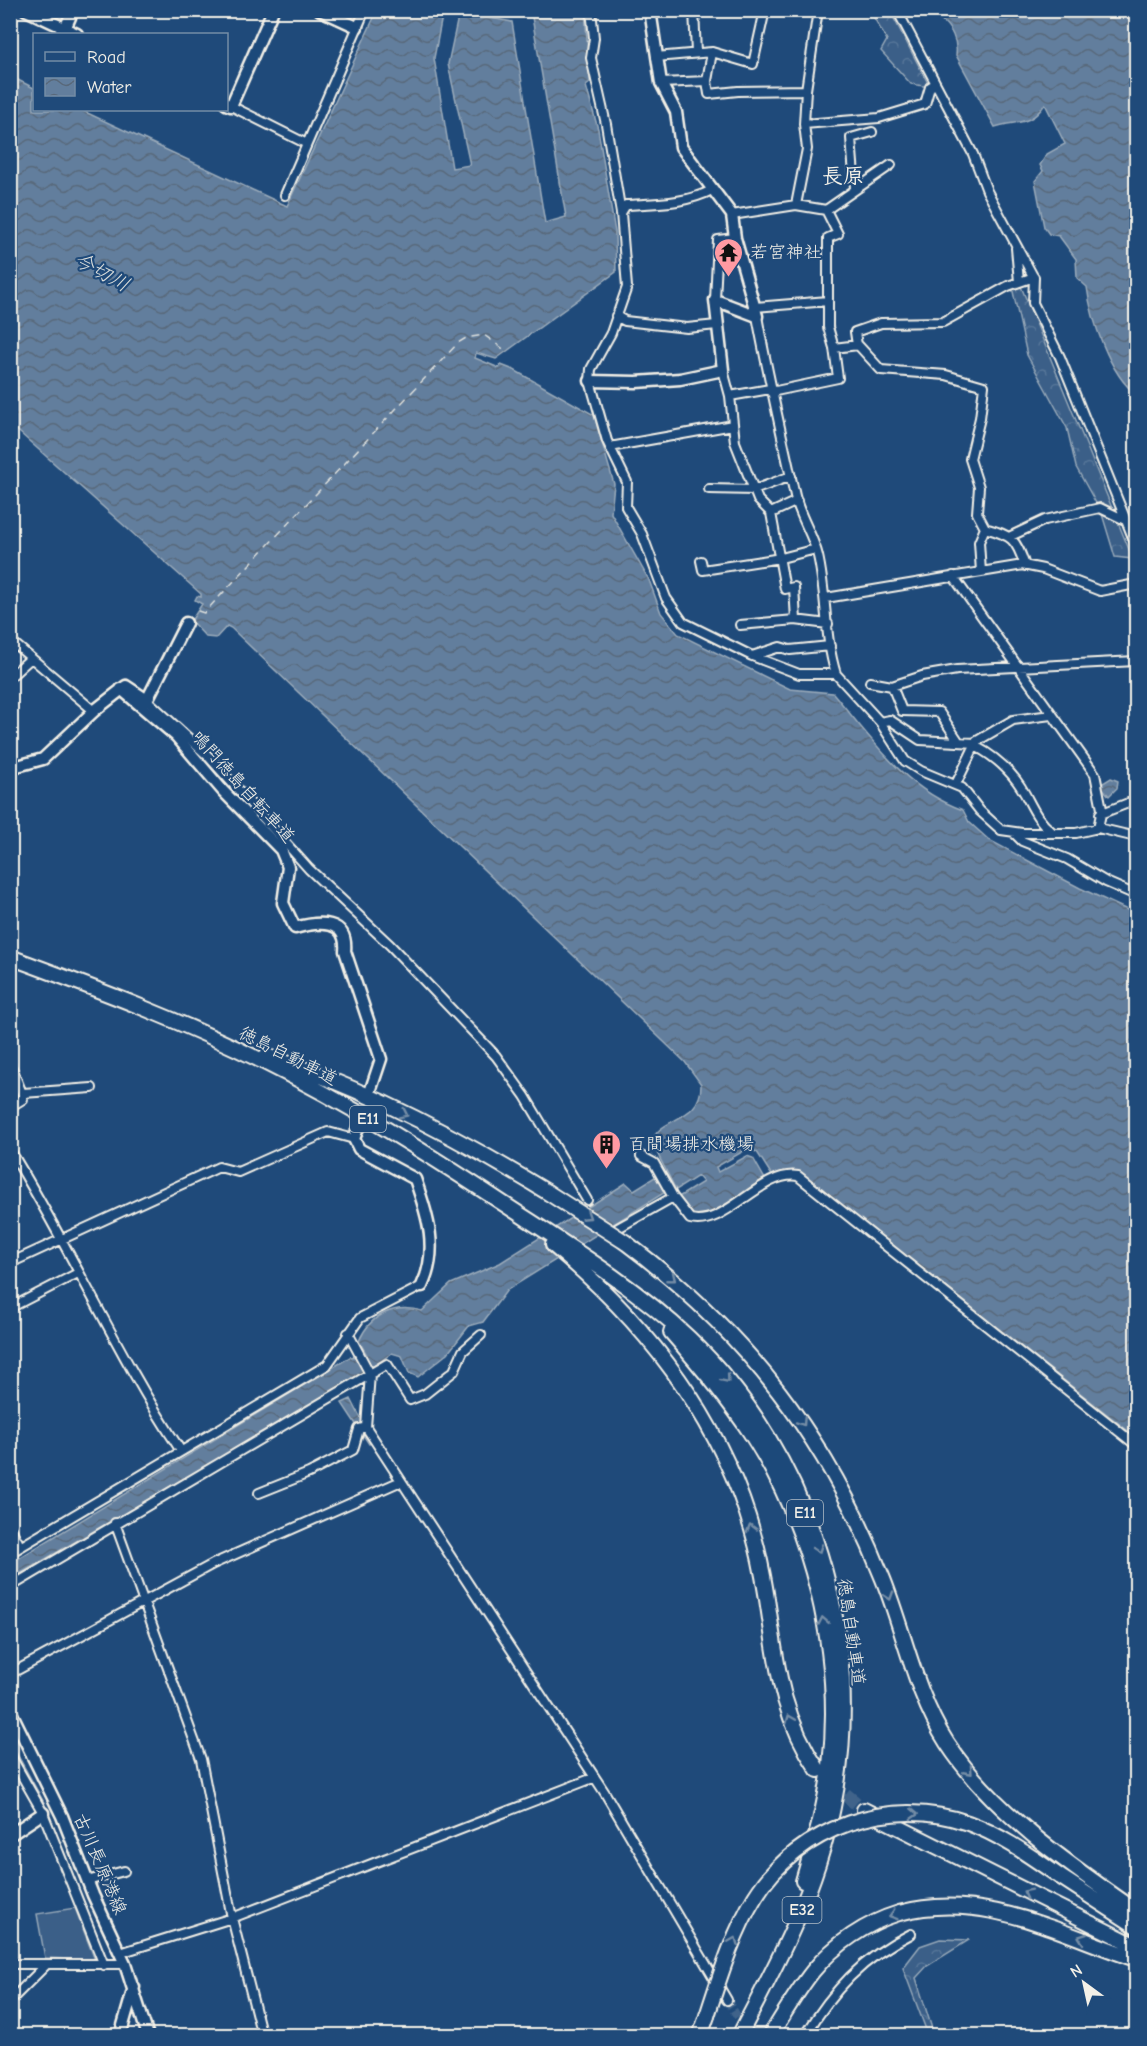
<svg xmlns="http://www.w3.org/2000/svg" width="1147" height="2046" viewBox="0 0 1147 2046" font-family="'Comic Neue','Klee One',sans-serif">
	<defs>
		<pattern id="forest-crowns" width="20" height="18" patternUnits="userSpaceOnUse" patternTransform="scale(1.5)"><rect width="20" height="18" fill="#3a5f88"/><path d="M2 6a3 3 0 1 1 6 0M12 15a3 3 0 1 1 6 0" fill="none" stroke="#577699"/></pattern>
		<pattern id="water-waves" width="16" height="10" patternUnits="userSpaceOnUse" patternTransform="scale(1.5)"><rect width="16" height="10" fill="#627e9d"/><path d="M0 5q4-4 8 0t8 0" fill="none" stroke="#58687a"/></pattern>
	</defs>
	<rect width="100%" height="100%" fill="#1f4a7a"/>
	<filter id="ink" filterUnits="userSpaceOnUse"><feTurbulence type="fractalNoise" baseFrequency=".0167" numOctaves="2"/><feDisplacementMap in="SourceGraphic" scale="12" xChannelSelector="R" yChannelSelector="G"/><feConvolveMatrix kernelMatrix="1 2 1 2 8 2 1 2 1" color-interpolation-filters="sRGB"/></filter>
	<g filter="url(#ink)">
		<!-- grass -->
		<path fill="#3a5f88" stroke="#97a8b8" stroke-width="1.5" d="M75,1908l20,52 -50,-2 -8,-44z"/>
		<!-- forest -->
		<path fill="url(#forest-crowns)" stroke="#97a8b8" stroke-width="1.5" d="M870,11h20l40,76 -19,-3 -30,-33 6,-11z
			M1020,284l113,275 -18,-2 -13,-43 -26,-47 -9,-39 -40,-73 -15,-68z
			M940,1939l29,1 -42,26 -11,12 18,57h-6l-25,-67 17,-22z"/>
		<!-- water -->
		<path fill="url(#water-waves)" stroke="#9cacbb" stroke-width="1.5" d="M377,11h66l-9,47 18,110 18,-3 -22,-101 11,-52 53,10 33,201 21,-6 -35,-206h54l5,72 -4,3 12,43 17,103 1,40 -120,87 -20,-6 -1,5 24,10 2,-3 13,5 80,45 20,69 -3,29 38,67 12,33 17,21 112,55 43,4c39,46 71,96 130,117l6,12 20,18 91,48 56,26v523l-336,-265 -10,-1 -17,6 -16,-25 -10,-3 -31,18 2,5 29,-16 6,2 13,23 -64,37 -14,-6 -11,-14 26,-16 -5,-6 -22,14 -24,-47c5,-27 50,-20 49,-59l-16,-22 -454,-434 -4,-2 -11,12 -10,-1 -15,-16 11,-17 -7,-4 2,-4 4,1v-3l-190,-169 -1,-349 24,12v22h47l206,96z
			M941,11h195v383c-26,-19 -45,-75 -49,-107l-10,-9 -1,-19 -17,-23 -10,-2 -5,-7 -9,-46 8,-10 -3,-6 7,-11 18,-10 -20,-40c-15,23 -28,16 -50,23l-39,-72c2,-14 -5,-28 -16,-36z
			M1111,778l7,3 -1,7 -8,8 -9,-11z
			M658,1175l9,16 -160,99 -24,32 -14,4 -21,27 -30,24 -9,-4 -7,-17 -10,-3 -35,25 -346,201v-16l339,-206 17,-2 -8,-14c11,-26 35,-38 63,-30l29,-27 49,-21 126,-80 8,7z
			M351,1399l22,43 -4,2 -27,-41z"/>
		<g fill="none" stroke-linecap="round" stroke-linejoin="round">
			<!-- stream -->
			<path stroke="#9cacbb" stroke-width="2" d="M10,1742l34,61 19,50
				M89,1917l18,43"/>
			<!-- ferry -->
			<path stroke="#dee0dd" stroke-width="1.5" stroke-dasharray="8 6" stroke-linecap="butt" d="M198,611l6,2 254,-270 8,-5 18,-3 22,16"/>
			<!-- street-tunnel -->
			<path stroke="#3f638a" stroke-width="8" stroke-dasharray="8 4" stroke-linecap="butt" d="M727,2000l23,36"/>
			<!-- secondary-tunnel -->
			<path stroke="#3f638a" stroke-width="10" stroke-dasharray="10 5" stroke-linecap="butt" d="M358,1128l13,-39"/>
			<!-- highway-tunnel -->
			<path stroke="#3f638a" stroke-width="14" stroke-dasharray="14 7" stroke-linecap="butt" d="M829,1781l35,29"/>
			<defs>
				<path id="street" d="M591,10l3,28 -3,20 15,66 15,89 6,74 -16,46 -20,36 -1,12 17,60 20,41 -1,25 16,27 24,64 17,24 69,34 47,18h37c-12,-38 -9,-79 -18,-118 -5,-21 -18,-39 -23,-60 -13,-60 -27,-120 -38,-180
					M694,10l2,43
					M897,10l76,144 14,37 47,87 -1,25 27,54 76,188
					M656,57l56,-5 41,12 12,-54
					M707,81l2,13 29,-3 68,-1
					M661,83l46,-2 5,-29
					M231,106l76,38
					M804,124l2,-34 12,-80
					M855,188l-4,-50 21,-6
					M285,195l80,-185
					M796,205l11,-56 -3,-25 75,-6 46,-14 5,-17 5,-3
					M826,210l12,24 -10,4v89l6,21
					M826,210l65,-45
					M621,213l5,-8c30,-2 59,-1 86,-15
					M732,215l64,-10 30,5
					M1016,248l3,34
					M715,300l3,-60 17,-2
					M755,307l73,-6
					M616,316l9,5 62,7 30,-3
					M857,345l-2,-13 26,-9 62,-1 65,-36 26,-9
					M723,370l7,26 5,46 23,58 13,13 14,76 9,-2 2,33
					M771,392l67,-14 -4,-30 24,-3 23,25 65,5 38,11 -4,32 -10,41 9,28 -2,26 8,15c27,8 31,10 40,38
					M730,396l40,-7
					M610,447l123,-22
					M709,489l45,1 37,-14
					M771,513l26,-12
					M1011,536l34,-16 55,-12 25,12
					M701,561l2,9 78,-12 35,-9
					M981,572l-2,-30 6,-14
					M953,576l142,198 7,35 -4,19
					M826,598l197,-33 20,4 57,22 36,-7
					M740,625l55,-5 33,4
					M10,640l84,71
					M752,656l28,-9 10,3 40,-4
					M836,674l44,48 25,39 16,10 41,17 18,23 21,19 21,3h54l22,-5 38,9
					M10,677l21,-19
					M870,682l22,4 30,-10 35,-6 179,-9
					M892,686l10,25 37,1 20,30
					M147,700l61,56 101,113 81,76 106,111 29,40 62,104
					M880,722l10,-2 30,20 56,3
					M975,746c21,11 38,26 50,48 8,15 13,27 27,38
					M956,784l21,-43 36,-21 38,-5
					M1100,814l36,-14
					M1013,832l9,9 45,18 39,23 30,13
					M10,1063l13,33v3l-13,8
					M23,1093l69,-5
					M10,1150c61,98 107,205 171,301
					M641,1156l13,7 19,34
					M609,1233l64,-36 17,22c36,9 71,-49 108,-43l338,269
					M10,1263l209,-96 19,5 90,-40 26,7
					M10,1308l68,-35
					M348,1333l22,41 -4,53 239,366 122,207
					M259,1493l50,-20 44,-23 6,-21 7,-2
					M115,1523l86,236 31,159 30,118
					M10,1527l8,15 -8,5
					M10,1553l317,-188 33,-47 62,-32
					M10,1587l377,-223 23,36 15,-6 29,-23 9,-20 18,-16
					M10,1674l203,-110 188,-83
					M10,1755l33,58 61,152
					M87,1881l37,-10
					M120,1953l112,-35 361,-140
					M10,1964h37
					M10,2001l37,-37h78
					M805,2036c28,-46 57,-78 106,-102"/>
				<path id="secondary" d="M26,10l51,24
					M320,10l37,17
					M650,10l11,73 15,29 5,35 51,68 3,23 22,78
					M65,29l8,-19
					M226,104l5,2 42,-96
					M715,300l42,16
					M590,381l46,1 44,-3 43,-9 -8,-70
					M121,689l55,47 47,55 58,59 7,17 -5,36 12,25c24,-7 53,-9 50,23l36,108 -10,30
					M10,768l33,-9 51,-48 32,-25 21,14 39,-77
					M358,1128l-4,11 5,10 56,30c13,37 24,71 7,107
					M10,1710l52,106 31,79 32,69 23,72
					M10,1835l33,-22
					M120,2036l14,-49"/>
				<path id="highway" d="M10,957c87,32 175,65 258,107 81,40 157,88 233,138 64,42 132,83 188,136 123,118 178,302 144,469 -16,82 -55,155 -94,229
					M266,1056c99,32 193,82 281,136
					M625,1242c121,90 203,197 258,337 22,55 32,114 64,164 44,68 124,123 189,168
					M553,1245c104,87 185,195 210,331 14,73 11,129 55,194
					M671,1332c28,32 55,64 79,100 62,95 93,221 80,334 -4,39 -16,78 -27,115
					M864,1810l272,136
					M1059,1876l77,50
					M700,2036l7,-20
					M770,2036c14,-22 27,-45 43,-65 22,-27 53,-48 86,-58 85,-23 159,20 237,46"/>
			</defs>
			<!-- street casing -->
			<use href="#street" stroke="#f4f1e8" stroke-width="12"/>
			<!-- secondary casing -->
			<use href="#secondary" stroke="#f4f1e8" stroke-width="15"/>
			<!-- highway casing -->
			<use href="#highway" stroke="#f4f1e8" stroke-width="18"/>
			<!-- street -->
			<use href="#street" stroke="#1f4a7a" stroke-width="8"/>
			<!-- secondary -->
			<use href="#secondary" stroke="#1f4a7a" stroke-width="10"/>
			<!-- highway -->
			<use href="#highway" stroke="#1f4a7a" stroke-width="14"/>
			<defs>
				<path id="highway-bridge" d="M547,1192l78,50
					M707,2016c13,-40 26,-83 48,-119 43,-70 136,-102 213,-74 33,12 62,33 91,53"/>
			</defs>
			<!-- highway-bridge casing -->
			<use href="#highway-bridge" stroke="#f4f1e8" stroke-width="18" stroke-linecap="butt"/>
			<!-- highway-bridge -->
			<use href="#highway-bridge" stroke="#1f4a7a" stroke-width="14"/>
		</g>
		<!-- one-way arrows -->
		<defs><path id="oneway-chevron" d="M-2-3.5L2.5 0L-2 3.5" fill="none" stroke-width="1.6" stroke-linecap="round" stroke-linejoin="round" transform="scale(1.5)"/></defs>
		<g stroke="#748da6">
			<use href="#oneway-chevron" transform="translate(404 1114) rotate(26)"/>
			<use href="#oneway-chevron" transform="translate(587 1216) rotate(33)"/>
			<use href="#oneway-chevron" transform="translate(672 1278) rotate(39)"/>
			<use href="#oneway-chevron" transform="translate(726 1379) rotate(50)"/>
			<use href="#oneway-chevron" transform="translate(802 1422) rotate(56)"/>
			<use href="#oneway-chevron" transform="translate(751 1528) rotate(-106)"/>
			<use href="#oneway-chevron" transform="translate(818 1549) rotate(71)"/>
			<use href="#oneway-chevron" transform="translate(889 1596) rotate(72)"/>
			<use href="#oneway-chevron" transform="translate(823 1621) rotate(-101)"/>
			<use href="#oneway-chevron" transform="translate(790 1719) rotate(-112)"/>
			<use href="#oneway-chevron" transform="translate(969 1771) rotate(48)"/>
			<use href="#oneway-chevron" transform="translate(914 1814) rotate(3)"/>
			<use href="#oneway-chevron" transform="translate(1027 1893) rotate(-154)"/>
			<use href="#oneway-chevron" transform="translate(893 1915) rotate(163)"/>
			<use href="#oneway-chevron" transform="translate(1082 1938) rotate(-160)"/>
			<use href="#oneway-chevron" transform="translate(734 1941) rotate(-67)"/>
		</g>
	</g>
	<!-- icons -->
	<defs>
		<symbol id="temple-pin" viewBox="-11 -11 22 30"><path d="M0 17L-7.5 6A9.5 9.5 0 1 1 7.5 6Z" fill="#ff9aa2" stroke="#1f4a7a"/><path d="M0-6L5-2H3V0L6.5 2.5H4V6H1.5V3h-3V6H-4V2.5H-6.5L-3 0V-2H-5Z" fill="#111"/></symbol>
		<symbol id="building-pin" viewBox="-11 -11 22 30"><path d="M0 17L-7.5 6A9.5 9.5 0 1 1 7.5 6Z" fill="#ff9aa2" stroke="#1f4a7a"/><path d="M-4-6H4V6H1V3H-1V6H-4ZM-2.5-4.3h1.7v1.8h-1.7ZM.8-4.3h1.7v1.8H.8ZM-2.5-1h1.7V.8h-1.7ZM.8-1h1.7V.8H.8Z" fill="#111"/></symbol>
	</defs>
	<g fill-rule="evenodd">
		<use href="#temple-pin" x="712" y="236" width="33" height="45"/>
		<use href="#building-pin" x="590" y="1128" width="33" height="45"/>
	</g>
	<g text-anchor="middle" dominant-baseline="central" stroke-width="4.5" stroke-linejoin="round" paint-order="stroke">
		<!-- shield labels -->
		<g fill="#1f4a7a" stroke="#b4bfc7" stroke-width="1.5">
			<rect x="350" y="1106" width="36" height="26" rx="4.5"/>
			<rect x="787" y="1500" width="36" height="26" rx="4.5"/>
			<rect x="782.5" y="1897" width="39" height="26" rx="4.5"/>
		</g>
		<g font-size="16" font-weight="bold" fill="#f4f1e8">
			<text x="368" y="1119">E11</text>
			<text x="805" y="1513">E11</text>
			<text x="802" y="1910">E32</text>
		</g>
		<!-- poi labels -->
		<g font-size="18" fill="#f4f1e8" stroke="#1f4a7a" text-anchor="start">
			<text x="750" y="252">若宮神社</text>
			<text x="628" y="1144">百間場排水機場</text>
		</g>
		<!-- street labels -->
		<g font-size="18" fill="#f4f1e8" stroke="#1f4a7a">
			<text transform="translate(243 787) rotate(48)">鳴門徳島自転車道</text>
			<text transform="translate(288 1056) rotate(27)">徳島自動車道</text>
			<text transform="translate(851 1632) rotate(82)">徳島自動車道</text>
			<text transform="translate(100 1864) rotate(67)">古川長原港線</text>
		</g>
		<!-- water labels -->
		<g font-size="20" font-style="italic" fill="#dee0dd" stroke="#1f4a7a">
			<text transform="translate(102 272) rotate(29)">今切川</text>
		</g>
		<!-- quarter labels -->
		<g font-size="21" font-weight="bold" fill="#f4f1e8" stroke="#1f4a7a">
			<text x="843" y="176">長原</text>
		</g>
	</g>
	<!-- margin -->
	<rect width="1147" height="2046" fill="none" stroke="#1f4a7a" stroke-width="36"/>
	<rect x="18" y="18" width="1111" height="2010" fill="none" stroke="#f4f1e8" stroke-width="2" filter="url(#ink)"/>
	<!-- legend -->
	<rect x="33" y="33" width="195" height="78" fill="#1f4a7a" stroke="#748da6" stroke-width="1.5"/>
	<rect x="45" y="52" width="30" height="9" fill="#1f4a7a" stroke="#748da6" stroke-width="1.5"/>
	<text x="87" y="63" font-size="18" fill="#f4f1e8">Road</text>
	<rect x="45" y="78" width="30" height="18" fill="url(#water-waves)" stroke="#748da6" stroke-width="1.5"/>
	<text x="87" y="93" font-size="18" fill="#f4f1e8">Water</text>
	<!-- north arrow -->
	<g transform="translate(1084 1983) rotate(327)" stroke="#1f4a7a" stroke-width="4.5" paint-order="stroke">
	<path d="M0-4.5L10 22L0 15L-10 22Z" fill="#f4f1e8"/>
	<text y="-9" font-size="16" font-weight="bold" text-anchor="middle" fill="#f4f1e8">N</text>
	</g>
</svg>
